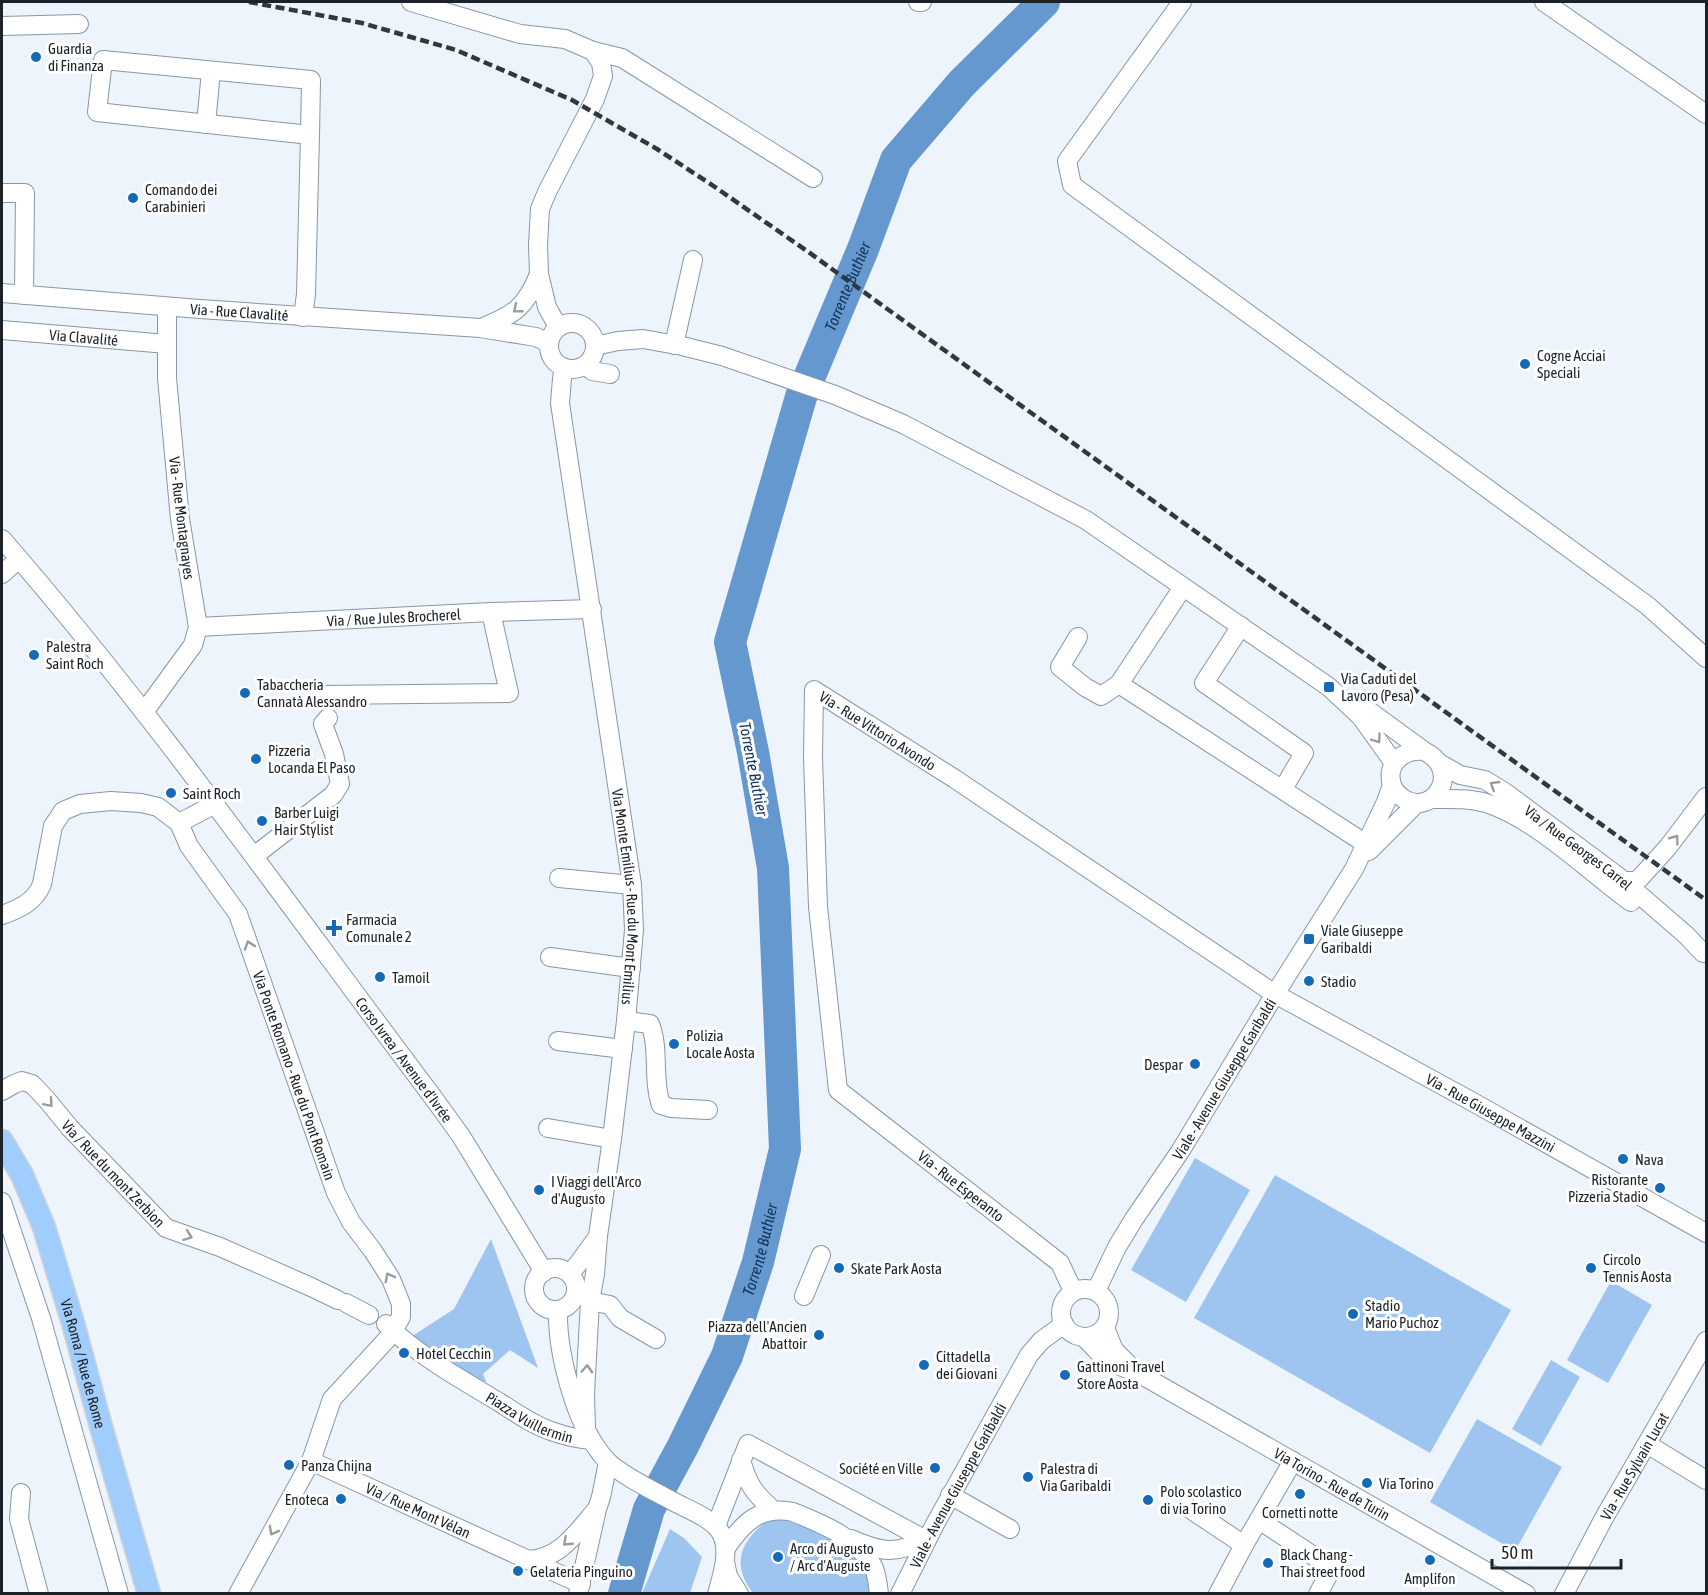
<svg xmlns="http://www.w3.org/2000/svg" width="1708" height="1595" viewBox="0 0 1708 1595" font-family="'Asap Condensed',sans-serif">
	<rect width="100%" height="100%" fill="#edf4fc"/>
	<!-- green -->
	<path fill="#9ec4f0" d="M1195,1158l55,32 -64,112 -55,-32z
		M1275,1175l236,135 -81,143 -236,-135z
		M491,1239l47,129 -28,-18 -27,24 3,7 -11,14 -72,-53 51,-33z
		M1611,1281l41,24 -44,78 -41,-23z
		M1551,1360l29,17 -39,69 -29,-17z
		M1477,1419l85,48 -47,84 -85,-49z
		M770,1519l14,1 16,5 16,7 38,22 14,19 4,20h-119c-23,-29 -12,-54 17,-74z
		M670,1529l14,9 18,19 -12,36h-48z"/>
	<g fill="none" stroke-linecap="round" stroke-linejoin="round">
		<!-- river -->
		<path stroke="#6698d0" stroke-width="32" id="s1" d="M624,1594l25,-85 34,-63 44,-90 31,-94 27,-113 -12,-281 -20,-116 -23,-110 71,-245 62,-148 33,-89 66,-77 82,-81"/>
		<defs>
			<g id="minor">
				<path d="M411,2l109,32 45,5 28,12 8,12 2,13 -8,23 -48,93 -7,17 -2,36 1,29 8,33 11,20"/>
				<path d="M918,2h4"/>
				<path d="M1182,2l-115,159 5,24 576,421 58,52"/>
				<path d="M1544,2l162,112"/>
				<path d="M2,26l77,-2"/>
				<path d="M593,51l29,7 191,120"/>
				<path d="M206,124l5,-53"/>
				<path d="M2,193h23l-1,102"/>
				<path id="s2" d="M2,293l198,16 280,19 56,9 13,6"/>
				<path d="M303,317l3,-23 4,-159 -213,-23 6,-52 208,20 -1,55"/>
				<circle cx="572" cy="346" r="23"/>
				<path d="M481,328c33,-13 45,-21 58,-54"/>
				<path id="s3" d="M2,330l165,14"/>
				<path d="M674,345l19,-85"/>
				<path d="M595,346l23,-5 25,-2 39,7 40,10 113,39 68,29 183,96 243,167 32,30 33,46"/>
				<path d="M586,365l6,6 18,3"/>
				<path id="s4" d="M564,368l-2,11 -2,24 72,482 2,45 -8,91 -14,118 -14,97 -3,38 -5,27 -5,93 1,34"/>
				<path id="s5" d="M2,539c154,177 289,370 430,557l29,40 83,136"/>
				<path d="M2,574l17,-15"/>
				<path d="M1183,587l-64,97 247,160"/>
				<path d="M1241,626l-37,57 100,70 -21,36"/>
				<path id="s6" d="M198,627l293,-15 101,-3"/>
				<path d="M1078,637l-18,30 25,20 16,9 18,-12"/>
				<path d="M324,695l185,-2 -18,-81"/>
				<path d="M1357,702l67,49c39,19 10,66 -20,48 -6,-4 -10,-8 -12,-14 -7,-22 12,-36 32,-34"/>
				<path d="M144,712l49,-67 5,-18 -18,-108 -13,-141v-71"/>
				<path id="s7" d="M1439,763l21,12 25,5 21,13 113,84 67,58 17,18"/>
				<path d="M1431,799c19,0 37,-1 55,4 50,16 102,68 145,99"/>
				<path id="s8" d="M179,823l10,23 49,68 98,279 15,29 22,29 18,28 10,25v13l-12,20 -57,62 -21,62 -73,133"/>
				<path d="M179,823l36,-19"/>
				<path d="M1369,851l48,-48"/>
				<path d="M254,856l79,-61 7,-11 -6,-30 -11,-30 5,-6"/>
				<path d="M559,878l73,7"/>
				<path d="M1617,881h18l5,-3 28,-31 38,-50"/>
				<path d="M2,915c17,-6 33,-13 40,-31l11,-58 10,-15 17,-7 31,-3 30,2 17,4 21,16"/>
				<path d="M550,957l81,11"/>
				<path d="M626,1021l24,3c10,25 2,55 11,81l10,3 37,2"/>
				<path d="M558,1041l65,8"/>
				<path id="s9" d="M2,1091l12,-7 8,-3 10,3 15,16 23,28 96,100 54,19 91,40 27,13"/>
				<path d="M548,1128l64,11"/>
				<path d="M2,1202l39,116 78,276"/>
				<circle cx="555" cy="1289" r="21"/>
				<path d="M570,1274c10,-12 18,-24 27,-36"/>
				<circle cx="1085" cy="1313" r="24"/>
				<path id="s10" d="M1073,1291l-13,-28 -222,-173 -20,-183 -5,-150 1,-67 141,89 320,215 196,107 235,132"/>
				<path id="s11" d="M1096,1291l21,-44 17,-28 47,-69 94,-156 79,-125 32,-67 6,-17"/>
				<path d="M804,1296l17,-41"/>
				<path d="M590,1301l20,4 10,13 36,21"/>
				<path d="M346,1303l23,12"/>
				<path d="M558,1310c-1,44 18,118 49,151 15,15 51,32 71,43 14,7 37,16 44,31 8,17 0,41 -5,59"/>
				<path id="s12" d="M386,1324c30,30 76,56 113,78 17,11 34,23 52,29 14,5 26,8 40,9"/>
				<path d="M1105,1328l9,22 18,18"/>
				<path id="s13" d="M1084,1337l23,24 31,12 388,221"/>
				<path d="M1647,1444l59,36"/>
				<path d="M741,1460c7,25 13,33 32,50"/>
				<path id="s14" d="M311,1461l270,123"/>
				<path d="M21,1493l-2,26 20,75"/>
				<path d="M950,1495l60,34"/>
				<path d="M1187,1507l57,38"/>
				<path d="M1259,1520l73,48 -14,26"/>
				<path d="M716,1526l32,-82 178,96"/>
				<path d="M851,1539c32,14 44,15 75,1"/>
				<path d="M726,1548c17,-25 34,-43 67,-36 29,12 63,25 80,54 4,8 5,19 6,28"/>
				<path d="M527,1560c32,0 50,-28 69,-50"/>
				<path d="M725,1562l3,14 11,18"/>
				<path d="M578,1594l19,-85 4,-12 7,-35"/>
				<path id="s15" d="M900,1594l35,-70 94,-169 12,-14 23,-17"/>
				<path d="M1218,1594l26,-49 49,-84"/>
				<path id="s16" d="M1564,1594l40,-76 102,-177"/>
			</g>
			<g id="major">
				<path id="s17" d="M2,1141l20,34 22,52 29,96 27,100 49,171"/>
			</g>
		</defs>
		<!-- minor casing -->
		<use href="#minor" stroke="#8697a9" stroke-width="20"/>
		<!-- major casing -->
		<use href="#major" stroke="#d2d3d4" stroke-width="25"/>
		<!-- minor -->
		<use href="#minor" stroke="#fff" stroke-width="18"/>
		<!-- major -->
		<use href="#major" stroke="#a0cdfc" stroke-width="22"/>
		<!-- rail -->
		<path stroke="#323840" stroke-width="4.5" stroke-dasharray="9 4.5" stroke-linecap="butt" d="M249,2l113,21 94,27 116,50 85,49 55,36 95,66 899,649"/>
	</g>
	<!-- one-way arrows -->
	<defs><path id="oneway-chevron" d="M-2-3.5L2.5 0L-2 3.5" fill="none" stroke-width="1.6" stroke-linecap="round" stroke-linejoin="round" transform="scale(1.5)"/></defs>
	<g stroke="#999c9f">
		<use href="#oneway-chevron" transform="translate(517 309) rotate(141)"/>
		<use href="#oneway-chevron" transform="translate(1377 739) rotate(54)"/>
		<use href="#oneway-chevron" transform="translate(1494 785) rotate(-149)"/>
		<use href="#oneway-chevron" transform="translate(1675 839) rotate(-53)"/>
		<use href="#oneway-chevron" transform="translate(249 945) rotate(-109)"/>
		<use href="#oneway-chevron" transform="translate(49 1103) rotate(49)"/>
		<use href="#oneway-chevron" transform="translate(188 1236) rotate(20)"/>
		<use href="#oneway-chevron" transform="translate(389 1277) rotate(-118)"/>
		<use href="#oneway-chevron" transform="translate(587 1369) rotate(-87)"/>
		<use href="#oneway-chevron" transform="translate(273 1531) rotate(119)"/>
		<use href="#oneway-chevron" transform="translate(567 1542) rotate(137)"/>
	</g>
	<!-- markers -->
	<g fill="#156ab7" stroke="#fff" stroke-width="2">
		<circle cx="36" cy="57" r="6"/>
		<circle cx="133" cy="198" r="6"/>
		<circle cx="1525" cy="364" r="6"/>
		<circle cx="34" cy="655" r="6"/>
		<rect x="1323" y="681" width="12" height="12" rx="3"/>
		<circle cx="245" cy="693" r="6"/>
		<circle cx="256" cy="759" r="6"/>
		<circle cx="171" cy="793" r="6"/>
		<circle cx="262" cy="821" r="6"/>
		<path d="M331 919h6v6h6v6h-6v6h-6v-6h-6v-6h6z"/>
		<rect x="1303" y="933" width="12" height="12" rx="3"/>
		<circle cx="380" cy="977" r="6"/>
		<circle cx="1309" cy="981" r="6"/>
		<circle cx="674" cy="1044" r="6"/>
		<circle cx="1195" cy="1064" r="6"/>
		<circle cx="1623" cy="1159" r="6"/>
		<circle cx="1660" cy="1188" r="6"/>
		<circle cx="539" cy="1190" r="6"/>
		<circle cx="839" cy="1268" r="6"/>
		<circle cx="1591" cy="1268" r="6"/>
		<circle cx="1353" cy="1314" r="6"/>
		<circle cx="819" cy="1335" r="6"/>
		<circle cx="404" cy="1353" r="6"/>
		<circle cx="924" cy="1365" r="6"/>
		<circle cx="1065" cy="1375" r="6"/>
		<circle cx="289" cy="1465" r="6"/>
		<circle cx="935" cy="1468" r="6"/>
		<circle cx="1028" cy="1477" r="6"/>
		<circle cx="1367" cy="1483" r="6"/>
		<circle cx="1300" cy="1494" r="6"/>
		<circle cx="341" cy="1499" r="6"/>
		<circle cx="1148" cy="1500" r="6"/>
		<circle cx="778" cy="1557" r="6"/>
		<circle cx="1430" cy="1560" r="6"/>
		<circle cx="1268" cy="1563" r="6"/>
		<circle cx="518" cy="1571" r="6"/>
	</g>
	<g text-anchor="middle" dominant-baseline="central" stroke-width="6" stroke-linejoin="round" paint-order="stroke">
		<!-- poi labels -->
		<g font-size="15" fill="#1c222a" stroke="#fff" text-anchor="start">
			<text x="48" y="48">Guardia<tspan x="48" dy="17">di Finanza</tspan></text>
			<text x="145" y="189">Comando dei<tspan x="145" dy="17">Carabinieri</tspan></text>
			<text x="1537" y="355">Cogne Acciai<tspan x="1537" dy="17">Speciali</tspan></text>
			<text x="46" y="646">Palestra<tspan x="46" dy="17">Saint Roch</tspan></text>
			<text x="1341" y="678">Via Caduti del<tspan x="1341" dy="17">Lavoro (Pesa)</tspan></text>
			<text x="257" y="684">Tabaccheria<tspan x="257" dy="17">Cannatà Alessandro</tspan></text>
			<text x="268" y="750">Pizzeria<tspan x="268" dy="17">Locanda El Paso</tspan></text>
			<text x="183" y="793">Saint Roch</text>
			<text x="274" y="812">Barber Luigi<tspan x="274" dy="17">Hair Stylist</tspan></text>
			<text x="346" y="919">Farmacia<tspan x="346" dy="17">Comunale 2</tspan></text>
			<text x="1321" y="930">Viale Giuseppe<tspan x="1321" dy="17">Garibaldi</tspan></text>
			<text x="392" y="977">Tamoil</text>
			<text x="1321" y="981">Stadio</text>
			<text x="686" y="1035">Polizia<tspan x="686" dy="17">Locale Aosta</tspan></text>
			<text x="1183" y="1064" text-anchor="end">Despar</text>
			<text x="1635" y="1159">Nava</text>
			<text x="1648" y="1179" text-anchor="end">Ristorante<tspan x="1648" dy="17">Pizzeria Stadio</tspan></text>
			<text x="551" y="1181">I Viaggi dell'Arco<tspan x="551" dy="17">d'Augusto</tspan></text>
			<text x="1603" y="1259">Circolo<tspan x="1603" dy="17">Tennis Aosta</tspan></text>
			<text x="851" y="1268">Skate Park Aosta</text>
			<text x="1365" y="1305">Stadio<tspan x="1365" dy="17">Mario Puchoz</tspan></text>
			<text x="807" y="1326" text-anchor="end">Piazza dell'Ancien<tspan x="807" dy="17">Abattoir</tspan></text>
			<text x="416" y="1353">Hotel Cecchin</text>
			<text x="936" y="1356">Cittadella<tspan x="936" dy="17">dei Giovani</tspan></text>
			<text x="1077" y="1366">Gattinoni Travel<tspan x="1077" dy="17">Store Aosta</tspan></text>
			<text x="301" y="1465">Panza Chijna</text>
			<text x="923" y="1468" text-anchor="end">Société en Ville</text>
			<text x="1040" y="1468">Palestra di<tspan x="1040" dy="17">Via Garibaldi</tspan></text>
			<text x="1379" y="1483">Via Torino</text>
			<text x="1160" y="1491">Polo scolastico<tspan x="1160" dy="17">di via Torino</tspan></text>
			<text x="329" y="1499" text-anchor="end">Enoteca</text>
			<text x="1300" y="1512" text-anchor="middle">Cornetti notte</text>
			<text x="790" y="1548">Arco di Augusto<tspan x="790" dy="17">/ Arc d'Auguste</tspan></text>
			<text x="1280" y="1554">Black Chang -<tspan x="1280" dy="17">Thai street food</tspan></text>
			<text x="530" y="1571">Gelateria Pinguino</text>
			<text x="1430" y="1578" text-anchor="middle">Amplifon</text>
		</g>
		<!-- street labels -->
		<g font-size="15" fill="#1c222a" stroke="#fff">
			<text stroke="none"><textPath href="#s2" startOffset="238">Via - Rue Clavalité</textPath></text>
			<text stroke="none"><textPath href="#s3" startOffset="82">Via Clavalité</textPath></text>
			<text transform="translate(182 518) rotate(83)">Via - Rue Montagnayes</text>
			<text stroke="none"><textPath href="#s6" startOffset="196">Via / Rue Jules Brocherel</textPath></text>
			<text stroke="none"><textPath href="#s10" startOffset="789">Via - Rue Vittorio Avondo</textPath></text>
			<text stroke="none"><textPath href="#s7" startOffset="165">Via / Rue Georges Carrel</textPath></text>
			<text stroke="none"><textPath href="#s4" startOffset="534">Via Monte Emilius - Rue du Mont Emilius</textPath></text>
			<text stroke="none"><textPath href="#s5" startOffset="658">Corso Ivrea / Avenue d'Ivrée</textPath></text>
			<text stroke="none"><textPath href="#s8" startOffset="280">Via Ponte Romano - Rue du Pont Romain</textPath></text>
			<text stroke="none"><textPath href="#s11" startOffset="248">Viale - Avenue Giuseppe Garibaldi</textPath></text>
			<text stroke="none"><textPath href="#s10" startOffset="1512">Via - Rue Giuseppe Mazzini</textPath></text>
			<text stroke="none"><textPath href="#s9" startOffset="154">Via / Rue du mont Zerbion</textPath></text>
			<text transform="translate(961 1186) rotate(38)">Via - Rue Esperanto</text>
			<text stroke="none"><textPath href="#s17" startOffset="238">Via Roma / Rue de Rome</textPath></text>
			<text stroke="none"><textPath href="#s12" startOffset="172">Piazza Vuillermin</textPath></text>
			<text stroke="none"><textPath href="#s16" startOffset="146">Via - Rue Sylvain Lucat</textPath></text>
			<text stroke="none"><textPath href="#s13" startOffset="290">Via Torino - Rue de Turin</textPath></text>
			<text stroke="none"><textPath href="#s15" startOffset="123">Viale - Avenue Giuseppe Garibaldi</textPath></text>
			<text stroke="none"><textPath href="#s14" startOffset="118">Via / Rue Mont Vélan</textPath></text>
		</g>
		<!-- water labels -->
		<g font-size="16" font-style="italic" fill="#103459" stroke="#fff">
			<text stroke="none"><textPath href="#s1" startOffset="1362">Torrente Buthier</textPath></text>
			<text transform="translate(754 769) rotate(79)">Torrente Buthier</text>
			<text stroke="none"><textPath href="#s1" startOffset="372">Torrente Buthier</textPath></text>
		</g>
	</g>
	<!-- border -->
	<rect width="1708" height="1595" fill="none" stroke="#1c222a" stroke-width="6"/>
	<!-- scale -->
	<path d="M1492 1559v9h129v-9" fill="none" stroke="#1c222a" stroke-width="3"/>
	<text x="1501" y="1559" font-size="18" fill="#1c222a" stroke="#ffffff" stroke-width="4.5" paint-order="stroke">50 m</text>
</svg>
